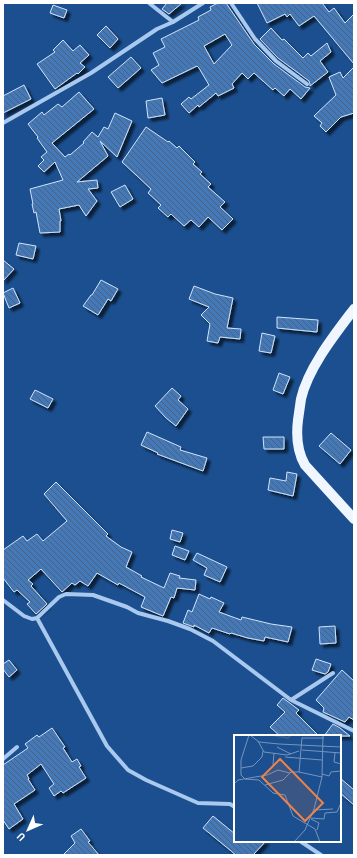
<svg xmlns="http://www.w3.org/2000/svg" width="357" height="858" viewBox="0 0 357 858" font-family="'Archivo Narrow',sans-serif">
	<defs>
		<pattern id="building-back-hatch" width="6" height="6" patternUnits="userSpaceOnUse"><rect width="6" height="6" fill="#4478b7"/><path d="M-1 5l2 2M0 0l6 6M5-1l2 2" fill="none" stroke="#486282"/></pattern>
		<filter id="shadow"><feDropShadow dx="3.5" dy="3.5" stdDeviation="1" flood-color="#0009"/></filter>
	</defs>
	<rect width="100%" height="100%" fill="#1b4f8f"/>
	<!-- building -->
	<path fill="url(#building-back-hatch)" stroke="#cfe3fa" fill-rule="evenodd" filter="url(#shadow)" d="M167,3h15l-13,11 -7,-5z
		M218,3h8l28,41 20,20 31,23 5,1 -9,11 -11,-10 -6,7 -9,-8 -2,2 -19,-17 -6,6 -6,-6 -10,11 2,4 -16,8 -2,-3 -17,14 -1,-2 -9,8 -8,-9 8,-7 2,2 18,-14 -10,-17 -2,-2 -35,17 -11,-13 8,-5 -6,-12 12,-6 -4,-8 38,-19 -1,-3 13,-7 -1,-3zM225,34l7,11 -18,19 -10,-18z
		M257,3h65l7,9 5,-4 11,15 9,-9v50l-40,-48 -15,10 -9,-12 -3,3 -2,-3 -18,9z
		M53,5l14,5 -3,8 -14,-5z
		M106,26l12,13 -8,9 -13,-13z
		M271,28l11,12 2,-1 19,19 5,-5 3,3 16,-13 4,9 -11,9 8,11 -18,14v-2l-1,-3 -31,-23 -18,-19z
		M63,40l10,11 7,-6 9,10 -9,8 5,4 -7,7 -1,-1 -22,16 -18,-25 18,-12 -2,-2z
		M131,57l10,11 -23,20 -10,-11z
		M354,67v46l-13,4 -15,15 -6,-6 2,-3 -8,-7 22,-21 -7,-18 11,-5 3,6z
		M24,85l7,14 -28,14v-17z
		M79,92l15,17 -42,34 13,14 4,-3 1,1 14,-12 -1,-1 9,-10 6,5 6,-10 4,2 7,-16 17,8 -15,36 -17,-16 8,15 -31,26 20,-2 1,8 -10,1 9,12 -11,15 -7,-11 -20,4 2,12h-1v11l-20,1 -4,-21 -2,1 -2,-9h1l-3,-15 33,-9 -8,-18 -11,10 -6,-6 6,-6 -3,-3 6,-5 -10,-14 1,-1 -10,-13 14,-12 2,3 14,-11 4,3z
		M162,98l3,17 -17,3 -2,-17z
		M146,127l22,15 1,-1 8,7 2,-2 16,16 -2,2 9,8 -2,2 11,10 -3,3 17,15 -5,5 13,12 -11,11 -14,-13 -9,10 -8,-7 -7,6 -13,-12 -3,3 -10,-9 3,-3 -13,-12 3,-4 -29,-27z
		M125,185l8,14 -13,8 -9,-15z
		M19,243l17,3 -3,13 -17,-4z
		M3,260l11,9 -11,12z
		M101,280l17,9 -7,12 -3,-2 -10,16 -15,-9 8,-11h1z
		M194,286l21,8 18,4 -6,30 14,1 -1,10 -20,-2 -2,6 -11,-2 3,-17 -9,-9 8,-8 -20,-8z
		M13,288l7,15 -11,5 -6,-15z
		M277,317l41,3 -1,12 -40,-4z
		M262,333l13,3 -4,17 -12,-2z
		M279,373l11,4 -7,17 -10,-4z
		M172,388l9,8 -3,4 10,9 -12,17 -10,-8 -11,-12z
		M35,390l18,9 -5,9 -18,-9z
		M147,432l34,15 -1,3 27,8 -4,13 -46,-17 1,-1 -17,-8z
		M331,433l20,17 -11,14 -21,-18z
		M263,437h21v12h-20z
		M287,472l10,2 -4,22 -25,-6 2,-12 16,3z
		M56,482l52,52 -2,2 15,11 11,5 -6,15 16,9 -1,1 23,11 6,-15 10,3 -1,2 17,2 -1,10 -18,-2 -3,10 -3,-1 -8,19 -22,-9 4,-10 -26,-14 -1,2 -21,-12 -9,13 -8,-5 -5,4 -3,-2 -10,9 -21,-23 -13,11 5,4 -2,2 16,18 -11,10 -9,-10 3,-2 -13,-12 -3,2 -11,-14v-28l20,-14 4,5 10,-7 6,7 24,-20 -23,-27z
		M172,530l11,3 -3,9 -10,-3z
		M175,546l14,5 -4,9 -13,-5z
		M197,553l30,14 -7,15 -16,-7 3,-7 -14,-8z
		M199,594l11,5 1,-2 13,6 -5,9 22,8 1,-3 29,7 21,3 -4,15 -23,-5 -1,4 -16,-3 -17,-5 -1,1 -18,-6 -3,5 -15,-8v2l-11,-4 5,-13 4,2z
		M335,626l1,17 -16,1 -1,-17z
		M316,659l15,5 -3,8 -3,2 -13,-4z
		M9,660l8,10 -8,7 -6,-8v-5z
		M342,670l12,11v39l-5,-3 -4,5 -22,-10 1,-4 -8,-8z
		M283,698l16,12 -3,3 23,23h-39l-10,-9 15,-15 -8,-7z
		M333,724l7,4 10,8h-26z
		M52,728l13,19 -2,1 9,14 5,-3 4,7 -2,1 7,11 -23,15 -2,-2 -7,5 -5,-8 5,-4 -13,-20 -14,11 2,4h-1l7,11 -21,14 9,15 -14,10 -6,-9v-55l25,-17 -3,-4 12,-9 2,2z
		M340,778l14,12v15l-14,-12z
		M213,816l22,18v7h31l-13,14h-17l-33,-27z
		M81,829l9,12 -2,1 11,13h-36l12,-12 -4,-7z"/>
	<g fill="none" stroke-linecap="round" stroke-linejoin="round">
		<!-- minor -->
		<path stroke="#a9c9ee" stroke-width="4" d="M149,3l24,19
			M231,3l24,36 21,22 31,23
			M3,123l88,-50 66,-44 16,-7 30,-19
			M3,600l21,16 8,3 5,-1 22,-21 7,-3 27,1 34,12 11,6 30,8 22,8 23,12 78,59 63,31
			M37,618l70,128 21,24 18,10 52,23 32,1 5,3
			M291,700l42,-27
			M3,759l14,-12
			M300,841l21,14"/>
		<!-- primary -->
		<path stroke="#f0f6ff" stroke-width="10" d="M354,309c-19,25 -46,59 -53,90 -1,7 -2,14 -3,21 -2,16 -1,31 7,45l49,54"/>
	</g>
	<!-- overview -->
	<g transform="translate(234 735)">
		<rect width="107" height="107" fill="#1b4f8f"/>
		<path fill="none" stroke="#3c6290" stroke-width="2" d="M38,0l16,3 3,-3"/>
		<path fill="none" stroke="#7695bc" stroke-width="1" d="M15,0l-8,25v15l4,4 14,1 14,13 12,2 8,21 22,13 5,13M16,0l9,7 20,2 62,3M24,6l6,11 23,3 12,-4M43,12l14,7M68,15l39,3M101,18l-1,9 7,2M51,22l37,3M39,30l1,-12M7,33l12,-2 9,-9 1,-6M65,37l23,5M88,39l7,2 2,-4 10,-1M0,49l4,-4 29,-5 11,-5 12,3M31,50l18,-5 8,-8h8l3,-34h22M80,75l19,-1M77,83l13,1 1,-6 12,-1 4,-9M77,84l8,4 -2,7M60,107l11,-12 9,-21 8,-32 1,-42"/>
		<path fill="#ee8249" fill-opacity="0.15" stroke="#ee8249" stroke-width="2" d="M46,24l43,44 -18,18 -43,-44z"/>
		<rect width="107" height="107" fill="none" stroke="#fff" stroke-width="2"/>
	</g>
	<!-- border -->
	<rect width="357" height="858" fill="none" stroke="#ffffff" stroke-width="8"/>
	<!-- north arrow -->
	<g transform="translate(28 830) rotate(225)" stroke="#1b4f8f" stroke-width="3" paint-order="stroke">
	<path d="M0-3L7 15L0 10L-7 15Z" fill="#ffffff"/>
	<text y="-6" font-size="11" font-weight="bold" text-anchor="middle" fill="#ffffff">U</text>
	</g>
</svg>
